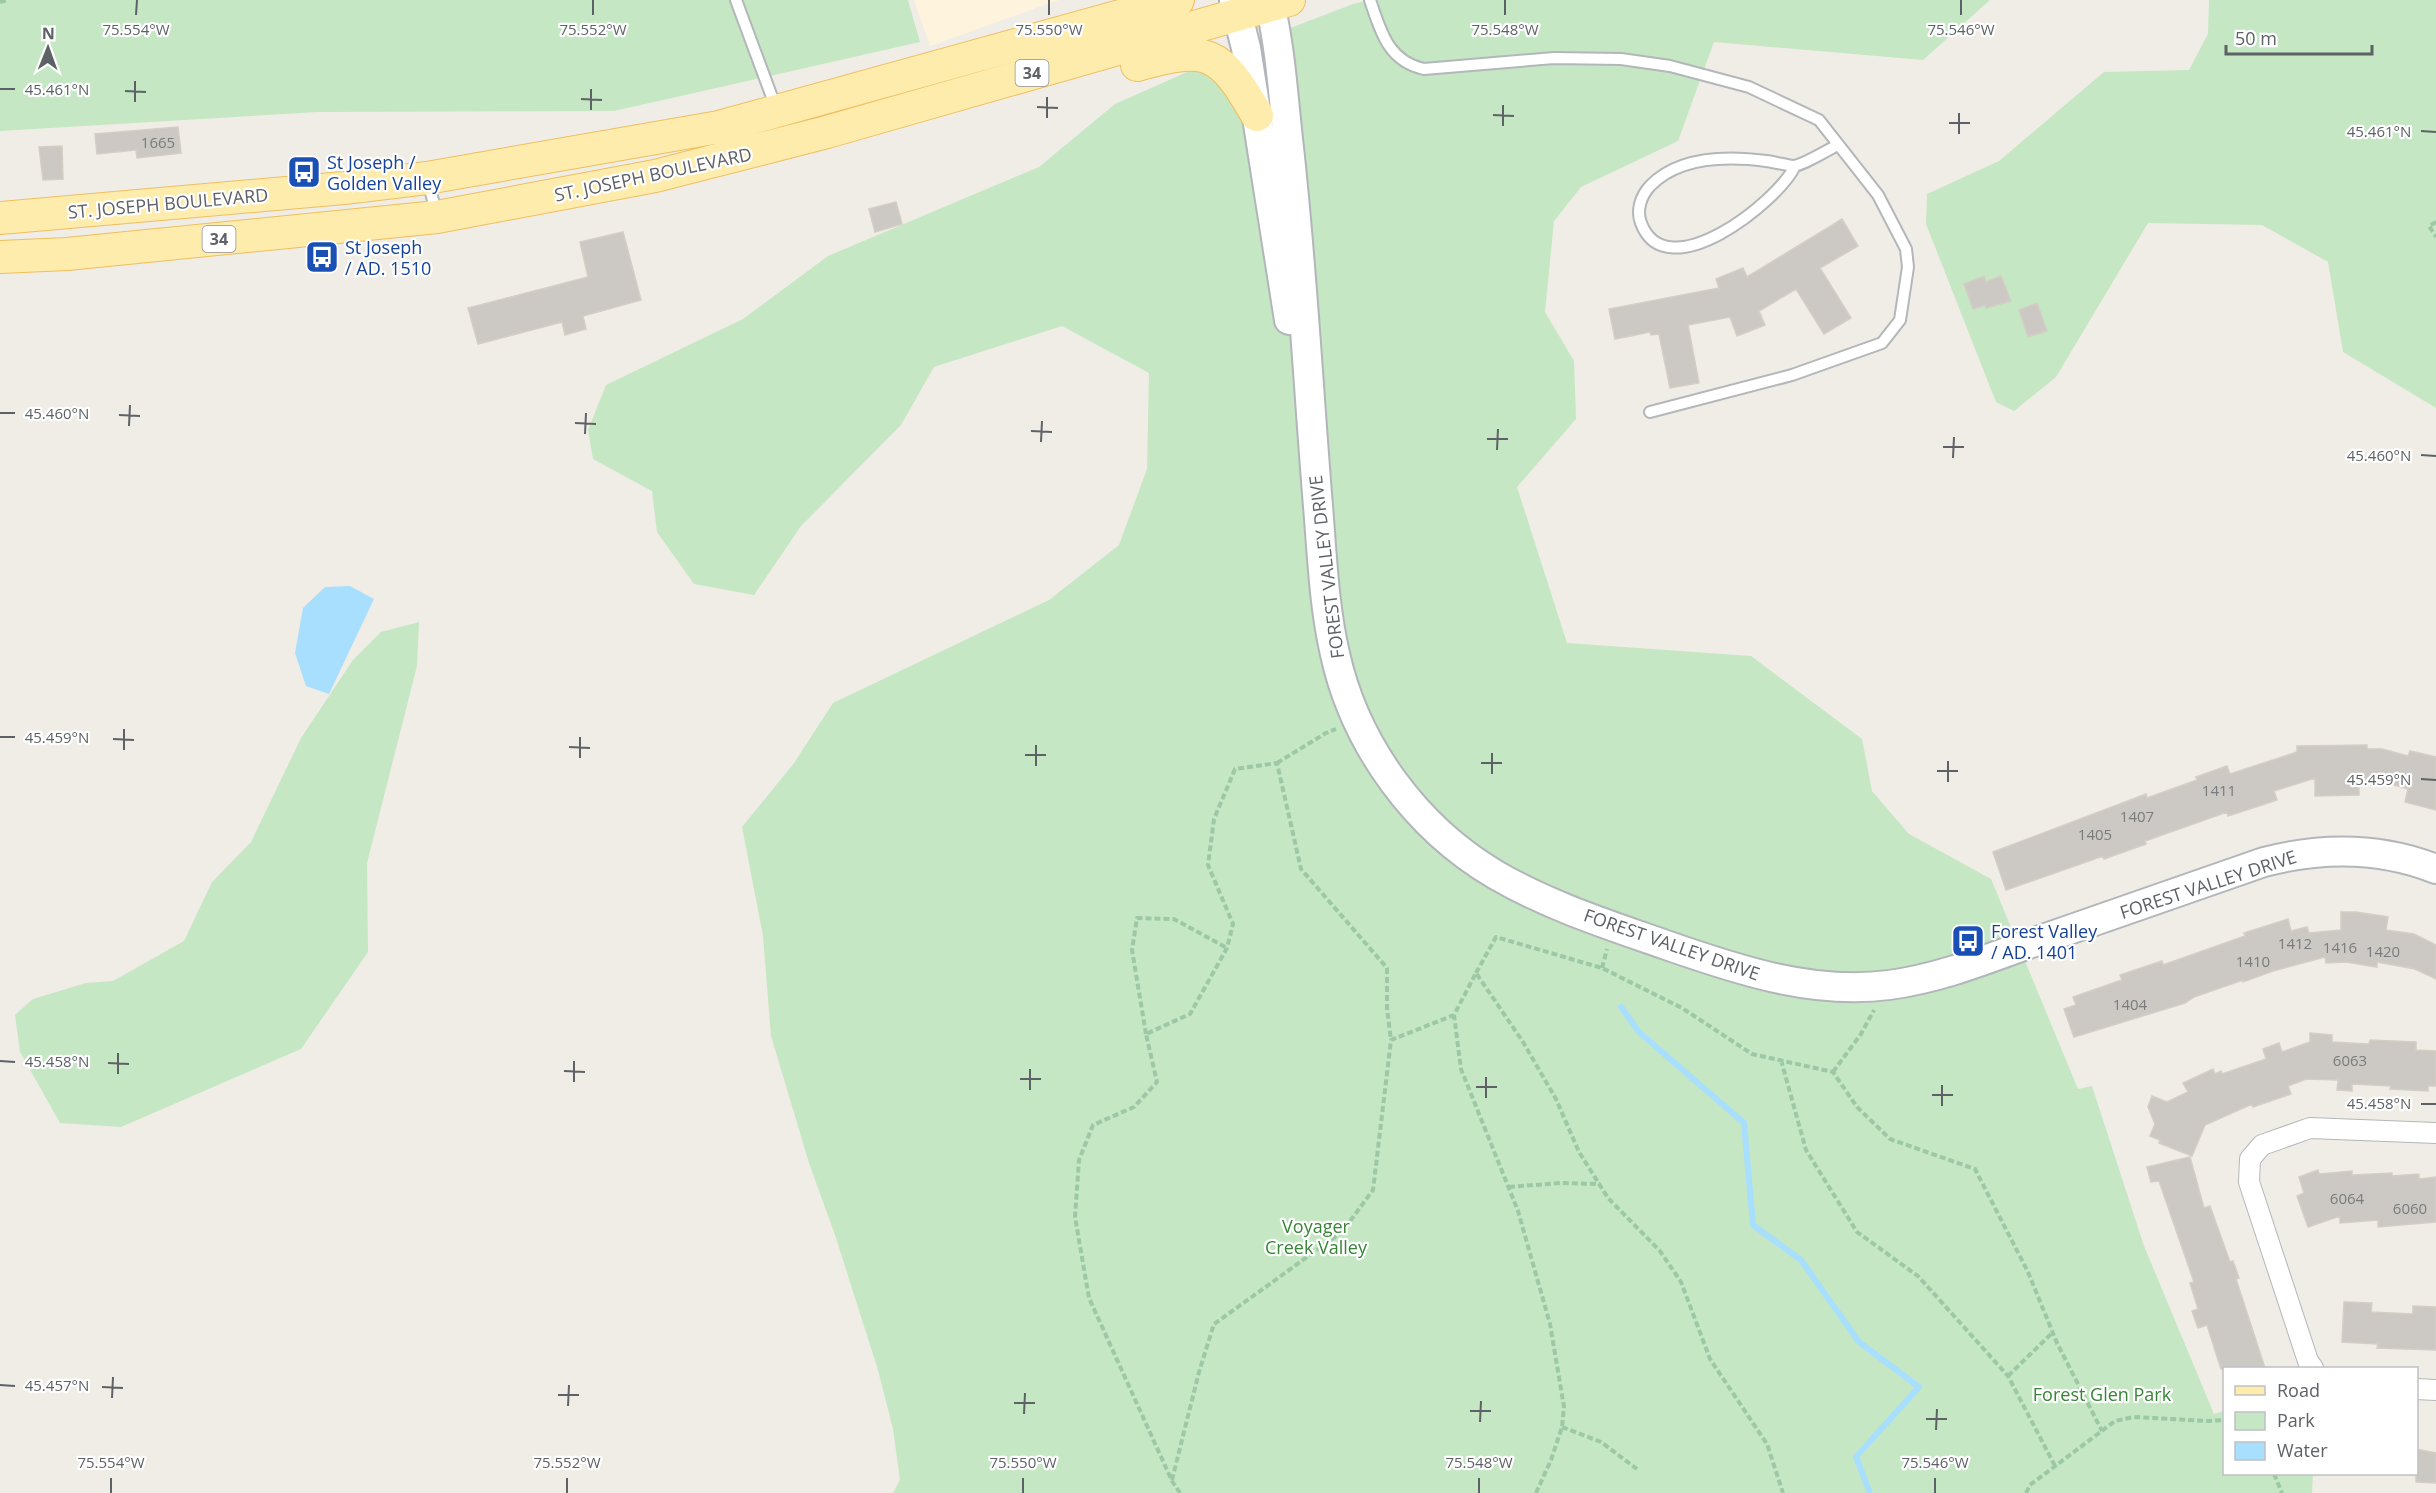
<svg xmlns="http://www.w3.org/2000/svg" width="2436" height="1493" viewBox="0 0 2436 1493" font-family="'Open Sans',sans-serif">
	<rect width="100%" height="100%" fill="#f0ede6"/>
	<!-- commercial -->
	<path fill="#fef4dd" d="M914,0h145l-129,46z"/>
	<!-- green -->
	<path fill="#c5e7c3" d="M0,0h908l12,42 -306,69 -297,1 -317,19z
		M1369,0h621l-67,60 -209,-18 -36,99 -97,46 -27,34 -9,91 29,49 2,58 -59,68 50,156 184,13 111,83 10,52 37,43 82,45 87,210 14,-3 52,160 70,168 10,-3v63h89l-1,19h-1419l7,-13 -7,-51 -15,-59 -43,-135 -26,-72 -38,-127 -8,-100 -21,-109 52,-64 39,-60 216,-103 70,-55 28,-76 2,-96 -87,-47 -128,41 -33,58 -100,101 -47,69 -60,-11 -37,-52 -5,-41 -59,-32 -5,-29 18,-45 137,-66 85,-63 211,-89 76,-63 149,-66 89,-34z
		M2209,0h227v408l-93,-56 -15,-90 -66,-37 -114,-2 -92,154 -42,34 -18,-9 -70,-178 1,-30 72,-33 105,-89 85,-2 19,-36z
		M419,622l-2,44 -50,197 1,89 -67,97 -180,78 -61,-4 -40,-71 -5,-37 18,-16 53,-16 27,-2 71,-40 28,-59 39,-40 50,-104 52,-78 28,-28z"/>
	<!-- water -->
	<path fill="#a8defe" d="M350,586l24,13 -45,95 -23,-8 -11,-33 8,-45 22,-21z"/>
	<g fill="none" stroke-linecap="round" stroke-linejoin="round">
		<!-- stream -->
		<path stroke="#a8defe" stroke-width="6" d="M1621,1007l18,25 105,91 9,102 48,35 58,82 60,45 -63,70 14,36"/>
	</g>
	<!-- building -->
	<path fill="#ccc8c3" stroke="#d4cec4" stroke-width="1.5" d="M178,127l3,26 -44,5 -1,-8 -39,4 -2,-20z
		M62,146l1,33 -20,1 -4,-33z
		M896,202l6,22 -27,8 -6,-23z
		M1842,219l16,27 -38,22 31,50 -27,16 -28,-45 -37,22 6,14 -28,11 -7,-19 -42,8 11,58 -29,5 -11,-54 -8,1 -1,-3 -35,7 -6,-30 110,-21 -3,-9 27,-11 4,9z
		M623,232l18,68 -58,16 3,13 -21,6 -3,-13 -84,22 -10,-36 120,-31 -8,-35z
		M1984,276l2,6 15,-6 10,25 -25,7 -1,-3 -12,4 -9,-25z
		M2037,303l10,28 -19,6 -9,-27z
		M2367,745v4h15l26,7 2,-5 26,6v53l-31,-8 3,-13 -42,-12v5h-7v13l-44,1v-18l-41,13 3,9 -49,16 -1,-4 -82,29 1,3 -42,15 -1,-3 -97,34 -13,-38 153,-58 1,4 50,-18 -1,-3 31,-11 3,8 67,-22v-6z
		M2341,912h15l32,5 -2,13 28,4 22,11v34l-21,-10 -38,-7v5l-31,-5 -20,1 -1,-6 -52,14 -30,11v-2l-49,17 -9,6 -111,34 -10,-28 12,-4 -3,-8 49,-17 -2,-5 42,-14 1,4 82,-29 -1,-3 44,-14 3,12 16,-4 2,6 32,-3z
		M2310,1033l22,2v7l37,2 1,-4 46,2v8l20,1v35h-8v5l-38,-2 1,-3 -39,-2v7l-15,-1 1,-10 -32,-1 -18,7 3,8 -38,13 -1,-3 -47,21 -13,31 -33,-13 1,-3 -10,-4 5,-12 -7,-17 4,-11 15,6 21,-10 -5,-9 30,-14 2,5 6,-3 1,3 44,-15 -3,-10 16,-6 3,9 28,-10z
		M2190,1157l14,51 6,-2 20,56 3,-1 6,17 -3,1 29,89 -44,1 -14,-44 -9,3 -6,-17 6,-2 -8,-26 4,-1 -35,-101 -8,1 -4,-15z
		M2318,1170l1,4 33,-3v4l40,-2v3l27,-2v5l17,-2v45l-58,5v-7l-38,3v-7l-32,11 -11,-31 7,-3 -5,-16z
		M2344,1302l28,1 -1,9 42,2v-8l23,1v43l-59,-2 1,-4 -36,-2z
		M2416,1449l20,4v30l-20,-1z"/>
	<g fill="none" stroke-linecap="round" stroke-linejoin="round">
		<defs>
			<path id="lane" d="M736,0l40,108
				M1370,0c11,32 18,61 54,69l130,-11 67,1 49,7 79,21 70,33 59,75 28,54 2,18 -8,53 -18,23 -90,32 -142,37
				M1795,166c-18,37 -129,124 -154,57 -5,-13 0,-27 9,-37 29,-30 78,-30 116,-25 9,1 19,4 27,5 9,0 36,-17 45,-21
				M428,181l9,35"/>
			<path id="street" d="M2313,1368l-5,-7 -59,-179 1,-23 12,-14 48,-17 126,5
				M2416,1389l20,1"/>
			<path id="secondary" d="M1234,0l12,48 43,272
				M1269,0c11,45 14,93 19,139 14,122 20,245 30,367 4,49 6,101 17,148 20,91 81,174 161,221 53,31 113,50 170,70 72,25 146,50 223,40 53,-7 100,-27 151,-45 74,-26 149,-52 224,-78 58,-15 116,-15 172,7"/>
			<path id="primary" d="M1137,65c72,-20 83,-14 120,50
				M0,218l344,-30 83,-10 292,-51 459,-127
				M0,257l67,-3 370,-37 218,-41 172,-44 462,-132"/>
		</defs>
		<!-- lane casing -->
		<use href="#lane" stroke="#b3b7ba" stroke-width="14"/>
		<!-- street casing -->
		<use href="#street" stroke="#b3b7ba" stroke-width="22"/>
		<!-- secondary casing -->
		<use href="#secondary" stroke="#b2b6ba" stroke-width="32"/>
		<!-- primary casing -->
		<use href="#primary" stroke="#f0be5e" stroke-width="34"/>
		<!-- path -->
		<path stroke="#9cc8a6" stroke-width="4" stroke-dasharray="6 3" stroke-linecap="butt" d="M0,2l7,-2
			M2436,222l-7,4 7,11
			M1277,763l49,-30 10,-4
			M1974,930l4,10
			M1602,968l5,-19
			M1476,973l20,-36 106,31 80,40 70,46 81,18 24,35 33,32 85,30 53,103 29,71 45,88
			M1146,1034l-14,-84 5,-32 37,1 53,29
			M1781,1060l25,90 51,82 61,44 90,100 47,90
			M1833,1072l28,-38 13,-24
			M1509,1187l51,-4 40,1
			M2008,1376l44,-43
			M1562,1427l39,15 36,27
			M2274,1474l8,19
			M1172,1480l27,-108 15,-48 128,-92 31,-42 18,-150 63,-25
			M1180,1493l-8,-12 -83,-183 -14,-81 4,-57 14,-35 41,-18 23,-25 -11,-48 44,-20 37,-66 6,-24 -25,-59 6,-46 21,-50 42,-6 24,106 86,99v40l4,32
			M1536,1493l15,-33 11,-33 2,-20 -14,-83 -32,-113 -57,-142 -7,-54 22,-42 47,69 33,57 23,53 29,46 52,53 21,31 29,77 57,85 16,49
			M2026,1493l4,-8 85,-64 19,-4 73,4 17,-1"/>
		<!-- lane -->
		<use href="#lane" stroke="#fff" stroke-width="10"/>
		<!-- street -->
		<use href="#street" stroke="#fff" stroke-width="20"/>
		<!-- secondary -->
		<use href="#secondary" stroke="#fff" stroke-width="28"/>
		<!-- primary -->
		<use href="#primary" stroke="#feecad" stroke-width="32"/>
	</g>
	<!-- ticks -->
	<path fill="none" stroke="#5e6266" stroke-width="2" d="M136,15l1,-15M593,15v-15M1049,15v-15M1505,15v-15M1961,15v-15M0,89h15M125,91l21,1M581,99l21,1M135,102v-21M1037,107l21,1M591,110v-21M1493,115l21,1M1047,118v-21M1949,123h21M1503,126v-21M2421,131l15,1M1959,134v-21M0,413h15M119,415l21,1M575,423l21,1M129,426l1,-21M1031,431l21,1M585,434l1,-21M1487,439h21M1041,442l1,-21M1943,447h21M1497,450l1,-21M2421,455l15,1M1953,458l1,-21M0,737h15M113,739l21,1M569,747l21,1M124,750v-21M1025,755h21M580,758v-21M1481,763h21M1036,766v-21M1937,771h21M1492,774v-21M2421,779l15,1M1948,782v-21M0,1061l15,1M108,1063l21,1M564,1071l21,1M118,1074v-21M1020,1079h21M574,1082v-21M1476,1087h21M1030,1090v-21M1932,1095h21M1486,1098v-21M2421,1104h15M1942,1106v-21M0,1385l15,1M102,1387l21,1M558,1395h21M112,1398l1,-21M1014,1403h21M568,1406l1,-21M1470,1411h21M1024,1414l1,-21M1926,1419h21M1480,1422l1,-21M1936,1430l1,-21M111,1493v-15M567,1493v-15M1023,1493v-15M1479,1493v-15M1935,1493v-15"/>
	<!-- icons -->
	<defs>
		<symbol id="bus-square" viewBox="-11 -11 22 22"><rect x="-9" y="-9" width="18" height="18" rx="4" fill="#1a4fb4" stroke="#fff"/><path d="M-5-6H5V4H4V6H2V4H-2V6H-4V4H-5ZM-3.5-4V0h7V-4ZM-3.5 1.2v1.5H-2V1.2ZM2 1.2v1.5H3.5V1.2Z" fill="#fff"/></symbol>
	</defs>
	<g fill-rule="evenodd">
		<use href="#bus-square" x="285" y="153" width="38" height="38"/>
		<use href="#bus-square" x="303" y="238" width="38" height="38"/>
		<use href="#bus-square" x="1949" y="922" width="38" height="38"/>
	</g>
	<g text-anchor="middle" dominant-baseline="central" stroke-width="4.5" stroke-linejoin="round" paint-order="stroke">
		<!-- number labels -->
		<g font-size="15" fill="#7a7c7d">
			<text x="158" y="142">1665</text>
			<text x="2219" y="790">1411</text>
			<text x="2137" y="816">1407</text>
			<text x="2095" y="834">1405</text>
			<text x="2295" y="943">1412</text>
			<text x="2340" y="947">1416</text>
			<text x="2383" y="951">1420</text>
			<text x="2253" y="961">1410</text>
			<text x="2130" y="1004">1404</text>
			<text x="2350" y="1060">6063</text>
			<text x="2347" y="1198">6064</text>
			<text x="2410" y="1208">6060</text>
		</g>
		<!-- shield labels -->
		<g fill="#fff" stroke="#8e9194" stroke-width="1.5">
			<rect x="1015.5" y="60" width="33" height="26" rx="4.5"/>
			<rect x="202.5" y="226" width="33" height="26" rx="4.5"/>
		</g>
		<g font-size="16" font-weight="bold" fill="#5e6266">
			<text x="1032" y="73">34</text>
			<text x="219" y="239">34</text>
		</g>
		<!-- transit labels -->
		<g font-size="18" fill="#164399" stroke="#fff" text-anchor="start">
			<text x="327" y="162">St Joseph /<tspan x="327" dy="21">Golden Valley</tspan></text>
			<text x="345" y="247">St Joseph<tspan x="345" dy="21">/ AD. 1510</tspan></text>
			<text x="1991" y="931">Forest Valley<tspan x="1991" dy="21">/ AD. 1401</tspan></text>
		</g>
		<!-- street labels -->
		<g font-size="18" fill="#5e6266" stroke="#fff">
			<text transform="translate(653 174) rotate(-12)">ST. JOSEPH BOULEVARD</text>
			<text transform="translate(168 203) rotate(-5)">ST. JOSEPH BOULEVARD</text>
			<text transform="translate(1326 567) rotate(-97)">FOREST VALLEY DRIVE</text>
			<text transform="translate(2208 884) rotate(-18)">FOREST VALLEY DRIVE</text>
			<text transform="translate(1672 944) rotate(19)">FOREST VALLEY DRIVE</text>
		</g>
		<!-- park labels -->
		<g font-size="18" fill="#378536" stroke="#fff">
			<text x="1316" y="1226">Voyager<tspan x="1316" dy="21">Creek Valley</tspan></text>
			<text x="2102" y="1394">Forest Glen Park</text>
		</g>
	</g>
	<g font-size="15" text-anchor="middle" fill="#5e6266" stroke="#fff" stroke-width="4.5" stroke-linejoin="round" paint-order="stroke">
		<text x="136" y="35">75.554°W</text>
		<text x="593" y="35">75.552°W</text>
		<text x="1049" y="35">75.550°W</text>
		<text x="1505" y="35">75.548°W</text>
		<text x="1961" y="35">75.546°W</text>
		<text x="57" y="95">45.461°N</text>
		<text x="2379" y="137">45.461°N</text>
		<text x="57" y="419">45.460°N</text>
		<text x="2379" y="461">45.460°N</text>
		<text x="57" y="743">45.459°N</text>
		<text x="2379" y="785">45.459°N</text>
		<text x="57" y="1067">45.458°N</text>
		<text x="2379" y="1109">45.458°N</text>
		<text x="57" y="1391">45.457°N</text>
		<text x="111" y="1468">75.554°W</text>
		<text x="567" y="1468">75.552°W</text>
		<text x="1023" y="1468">75.550°W</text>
		<text x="1479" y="1468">75.548°W</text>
		<text x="1935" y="1468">75.546°W</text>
	</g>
	<!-- legend -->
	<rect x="2223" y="1367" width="195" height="108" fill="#ffffff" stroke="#bfc0c2" stroke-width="1.5"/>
	<rect x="2235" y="1386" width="30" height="9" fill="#feecad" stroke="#bfc0c2" stroke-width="1.5"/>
	<text x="2277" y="1397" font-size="18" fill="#5e6266">Road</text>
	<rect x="2235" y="1412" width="30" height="18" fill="#c5e7c3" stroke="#bfc0c2" stroke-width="1.5"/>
	<text x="2277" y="1427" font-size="18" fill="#5e6266">Park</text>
	<rect x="2235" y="1442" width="30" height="18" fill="#a8defe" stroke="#bfc0c2" stroke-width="1.5"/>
	<text x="2277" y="1457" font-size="18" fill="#5e6266">Water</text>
	<!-- north arrow -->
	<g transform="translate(48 48) rotate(1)" stroke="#ffffff" stroke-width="4.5" paint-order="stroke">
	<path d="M0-4.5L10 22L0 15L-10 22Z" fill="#5e6266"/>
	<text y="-9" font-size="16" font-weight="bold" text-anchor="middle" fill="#5e6266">N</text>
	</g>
	<!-- scale -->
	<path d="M2226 45v9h146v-9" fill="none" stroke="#5e6266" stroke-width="3"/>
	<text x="2235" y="45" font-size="18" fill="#5e6266" stroke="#ffffff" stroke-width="4.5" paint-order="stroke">50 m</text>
</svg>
